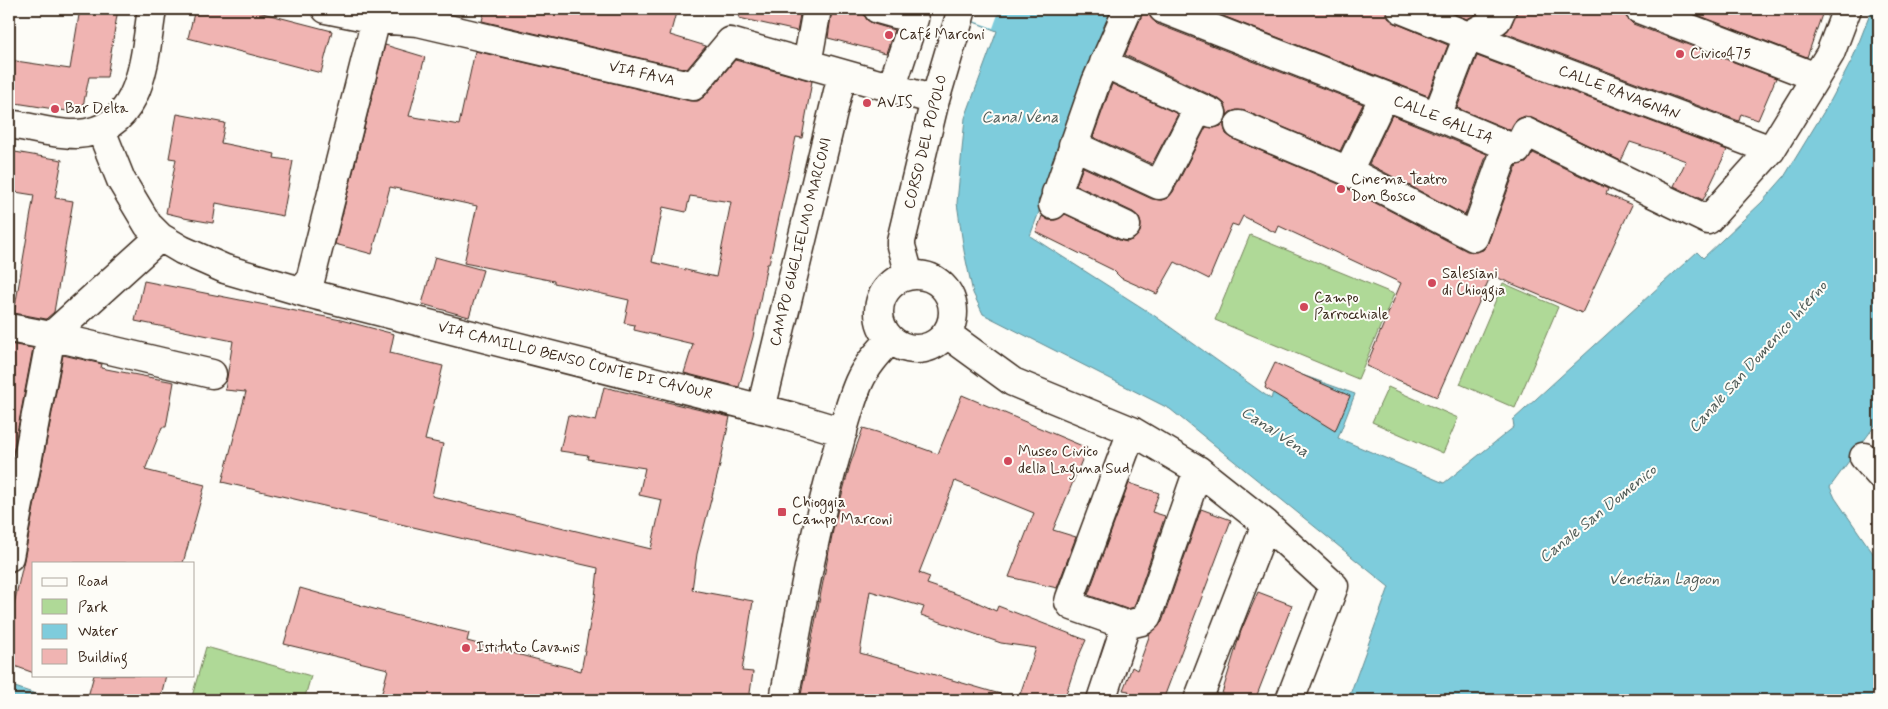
<svg xmlns="http://www.w3.org/2000/svg" width="1888" height="709" viewBox="0 0 1888 709" font-family="Mynerve,sans-serif">
	<rect width="100%" height="100%" fill="#fdfcf7"/>
	<filter id="ink" filterUnits="userSpaceOnUse"><feTurbulence type="fractalNoise" baseFrequency=".02" numOctaves="2"/><feDisplacementMap in="SourceGraphic" scale="10" xChannelSelector="R" yChannelSelector="G"/><feConvolveMatrix kernelMatrix="1 2 1 2 8 2 1 2 1" color-interpolation-filters="sRGB"/></filter>
	<g filter="url(#ink)">
		<!-- green -->
		<path fill="#afd997" stroke="#75825a" d="M1250,235l144,59 -36,85 -143,-59z
			M1503,283l55,24 -43,101 -55,-24z
			M1388,387l70,31 -15,35 -71,-31z
			M206,647l105,29 -7,24h-113z"/>
		<!-- water -->
		<path fill="#7eccdc" stroke="#638b90" d="M940,9h171l-43,125 -38,102 122,78 119,85 9,-32 75,27 -17,44 106,45 70,-56 -1,-7 184,-168 6,6 59,-56 22,-25 47,-77 21,-40 20,-51h7v411l-49,67 5,11 44,64v138h-531l41,-113 -219,-178 -187,-95 -10,-21 -9,-42 -7,-48 8,-85 32,-87z
			M9,685l45,15h-45z"/>
		<!-- pier -->
		<path fill="#fdfcf7" d="M940,9h60l-7,19z"/>
		<!-- building -->
		<path fill="#f0b4b2" stroke="#3b2a1e" fill-rule="evenodd" d="M80,9h38l-11,68h-18l-7,34 -14,-2 -1,2 -58,-9v-42l61,9z
			M195,9h52l85,22 -11,42 -133,-35z
			M485,9h192l-7,26 36,11 -19,23 -205,-48z
			M740,9h61l-4,22 -58,-13z
			M832,9h31v4l4,7 7,4 20,6 -8,23 -58,-15z
			M1143,9h5l3,9 6,6 206,80 -23,47 -95,-40 -8,-1 -7,2 -3,4v-5l-2,-7 -6,-5 -94,-44 17,-40z
			M1205,9h181l2,9 7,5 53,22 -20,51z
			M1442,9h43l-18,10z
			M1517,9h103l4,1 3,8 6,6 143,54 -18,42 -17,-6 -2,7 -234,-88 6,-7z
			M1682,9h142l-17,48z
			M385,45l40,12 -16,59 50,9 16,-74 215,50h8l7,-5 30,-36 77,21 -10,57 -6,-1 -27,127h-2l-14,73 -14,50 -55,-14 9,-29 -59,-14 1,-5 -11,-2 5,-23 -75,-17v-2l-90,-18 13,-57 -87,-19 -18,67 -37,-10zM690,196l41,6 -15,75 -64,-15 11,-55 23,5z
			M1477,56l250,94 -24,50 -29,-14 12,-25 -22,-8 -34,-11 -9,19 -89,-43 -7,-2 -7,3 -8,11 -53,-22z
			M1112,84l66,30 -26,50 -59,-27z
			M177,114l48,9 -4,20 54,11 -1,4 19,3 -10,55 -67,-13 -3,20 -29,-5 -1,-1 -17,-4 10,-54 -7,-1z
			M1392,115l95,39 -22,61 -96,-51z
			M1224,122v5l2,7 7,5 108,46 126,66 9,1 7,-2 5,-7 29,-78 9,-2 7,-10 75,36 -2,5 26,11 -50,108 -91,-38 -54,122 -71,-31 35,-83 -122,-57 -3,7 -33,-17 -5,10 -6,-2 -23,55 -34,-17 -18,32 -36,-16 -8,-8 -77,-38 6,-16 6,4h7l10,-6 54,26 8,2 7,-3 6,-7 1,-8 -2,-7 -6,-5 -57,-27 7,-18 69,32 9,1 7,-2 5,-6 33,-65 8,1 7,-2z
			M9,151l53,9 -7,38 18,3 -19,111 -8,7 -32,-6 20,-118 -25,-4z
			M435,257l48,13 -14,47 -47,-13z
			M144,281l197,39 53,14 -4,19 53,13 -18,74 18,4 -11,52 219,53 11,-49 -23,-5 6,-27 -58,-9 1,-4 -28,-4 8,-36 28,6 8,-34 126,30 -11,52 -22,85 -5,36 61,11 -11,70 11,1 -4,28h-369l8,-31 -104,-25 16,-56 95,27 74,18 -2,8 114,30 14,-74 3,-29 -83,-19v2l-293,-69 24,-90 -21,-2 8,-49 -98,-20z
			M9,344l24,4 -24,127z
			M63,355l39,9 -1,4 73,14 -8,45h-4l-17,43 60,15 -22,78h-149v110l-25,-9v-38l15,-66z
			M1275,363l75,33 -15,35 -70,-43 1,-3 -1,-1z
			M962,395l125,53 -34,82 23,7 -19,51 -48,-11 25,-64 -79,-32 -36,92 11,4 -3,7 41,14 28,13 2,-5 88,34 -9,20 -13,40h-46l18,-52 -35,-5 -80,-28 3,-8 -54,-16 -10,62 140,41 -1,6h-199l35,-180 15,-55 13,-37 14,4 61,22z
			M1129,483l30,10 -7,19 13,4 -31,91 -7,2 -39,-14z
			M1201,509l30,11 -68,180h-38l4,-9 -6,-1 9,-23 5,3 13,-36 12,-12z
			M1258,592l34,13 -37,95h-35l21,-69z
			M94,675h72l-6,25h-73z"/>
		<g fill="none" stroke-linecap="round" stroke-linejoin="round">
			<defs>
				<path id="minor" d="M326,9l50,10 42,3 275,64 37,-44 205,58
					M878,9l36,10 -22,67
					M1163,9l274,107 80,34 9,-18 182,88 63,-70 59,-96 17,-45
					M1401,9l67,27 303,114
					M1639,9l177,68
					M1104,63l108,50
					M807,64l10,-55
					M1437,116l31,-80 29,-16 5,-11
					M9,124c21,3 48,11 68,10 66,-4 67,-75 75,-125
					M1239,125l109,46 36,-75
					M101,130l20,50 27,45 12,12 22,13 43,19 82,24 483,123 53,16
					M1073,145l86,40 40,-78
					M1348,171l126,66 33,-91
					M1056,193l70,33
					M1053,205l43,-123 32,-73
					M879 312a37 37 0 1 1 74 0a37 37 0 1 1-74 0Z
					M909,275l-8,-29v-5l34,-141 27,-91
					M307,293l69,-274
					M9,328l42,8 109,-99
					M947,334l66,48 119,49 66,39 68,54 68,62 -44,114
					M761,409l81,-334
					M1132,431l-62,167 -1,4 3,4 54,19 16,-4 5,-4 51,-147
					M1864,457l15,17
					M9,557l42,-221 161,38
					M784,700c15,-82 29,-164 52,-245 7,-24 13,-50 23,-73 7,-16 19,-29 31,-42
					M1101,700l25,-75
					M1198,700l68,-176"/>
			</defs>
			<!-- minor casing -->
			<use href="#minor" stroke="#3b2a1e" stroke-width="31"/>
			<!-- minor -->
			<use href="#minor" stroke="#fdfcf7" stroke-width="28"/>
		</g>
	</g>
	<!-- markers -->
	<g fill="#d1495b" stroke="#fdfcf7" stroke-width="2">
		<circle cx="889" cy="35" r="5"/>
		<circle cx="1680" cy="54" r="5"/>
		<circle cx="867" cy="103" r="5"/>
		<circle cx="55" cy="109" r="5"/>
		<circle cx="1341" cy="189" r="5"/>
		<circle cx="1432" cy="283" r="5"/>
		<circle cx="1304" cy="307" r="5"/>
		<circle cx="1008" cy="461" r="5"/>
		<rect x="777" y="507" width="10" height="10" rx="2.5"/>
		<circle cx="466" cy="648" r="5"/>
	</g>
	<g text-anchor="middle" dominant-baseline="central" stroke-width="4" stroke-linejoin="round" paint-order="stroke">
		<!-- poi labels -->
		<g font-size="15" fill="#3b2a1e" stroke="#fdfcf7" text-anchor="start">
			<text x="899" y="35">Café Marconi</text>
			<text x="1690" y="54">Civico475</text>
			<text x="877" y="103">AVIS</text>
			<text x="65" y="109">Bar Delta</text>
			<text x="1351" y="180">Cinema Teatro<tspan x="1351" dy="17">Don Bosco</tspan></text>
			<text x="1442" y="274">Salesiani<tspan x="1442" dy="17">di Chioggia</tspan></text>
			<text x="1314" y="298">Campo<tspan x="1314" dy="17">Parrocchiale</tspan></text>
			<text x="1018" y="452">Museo Civico<tspan x="1018" dy="17">della Laguna Sud</tspan></text>
			<text x="792" y="503">Chioggia<tspan x="792" dy="17">Campo Marconi</tspan></text>
			<text x="476" y="648">Istituto Cavanis</text>
		</g>
		<!-- street labels -->
		<g font-size="15" fill="#3b2a1e" stroke="#fdfcf7">
			<text transform="translate(642 74) rotate(13)">VIA FAVA</text>
			<text transform="translate(1619 93) rotate(21)">CALLE RAVAGNAN</text>
			<text transform="translate(1443 120) rotate(22)">CALLE GALLIA</text>
			<text transform="translate(926 142) rotate(-76)">CORSO DEL POPOLO</text>
			<text transform="translate(801 242) rotate(-76)">CAMPO GUGLIELMO MARCONI</text>
			<text transform="translate(575 361) rotate(14)">VIA CAMILLO BENSO CONTE DI CAVOUR</text>
		</g>
		<!-- water labels -->
		<g font-size="16" font-style="italic" fill="#4f5b57" stroke="#fdfcf7">
			<text x="1020" y="117">Canal Vena</text>
			<text transform="translate(1758 357) rotate(-48)">Canale San Domenico Interno</text>
			<text transform="translate(1275 432) rotate(34)">Canal Vena</text>
			<text transform="translate(1598 514) rotate(-39)">Canale San Domenico</text>
			<text x="1664" y="579">Venetian Lagoon</text>
		</g>
	</g>
	<!-- margin -->
	<rect width="1888" height="709" fill="none" stroke="#fdfcf7" stroke-width="30"/>
	<rect x="15" y="15" width="1858" height="679" fill="none" stroke="#3b2a1e" stroke-width="2" filter="url(#ink)"/>
	<!-- legend -->
	<rect x="32" y="562" width="162" height="115" fill="#fdfcf7" stroke="#afa8a0"/>
	<rect x="42" y="578" width="25" height="8" fill="#fdfcf7" stroke="#afa8a0"/>
	<text x="78" y="586" font-size="15" fill="#3b2a1e">Road</text>
	<rect x="42" y="599" width="25" height="15" fill="#afd997" stroke="#afa8a0"/>
	<text x="78" y="612" font-size="15" fill="#3b2a1e">Park</text>
	<rect x="42" y="624" width="25" height="15" fill="#7eccdc" stroke="#afa8a0"/>
	<text x="78" y="636" font-size="15" fill="#3b2a1e">Water</text>
	<rect x="42" y="649" width="25" height="15" fill="#f0b4b2" stroke="#afa8a0"/>
	<text x="78" y="662" font-size="15" fill="#3b2a1e">Building</text>
</svg>
